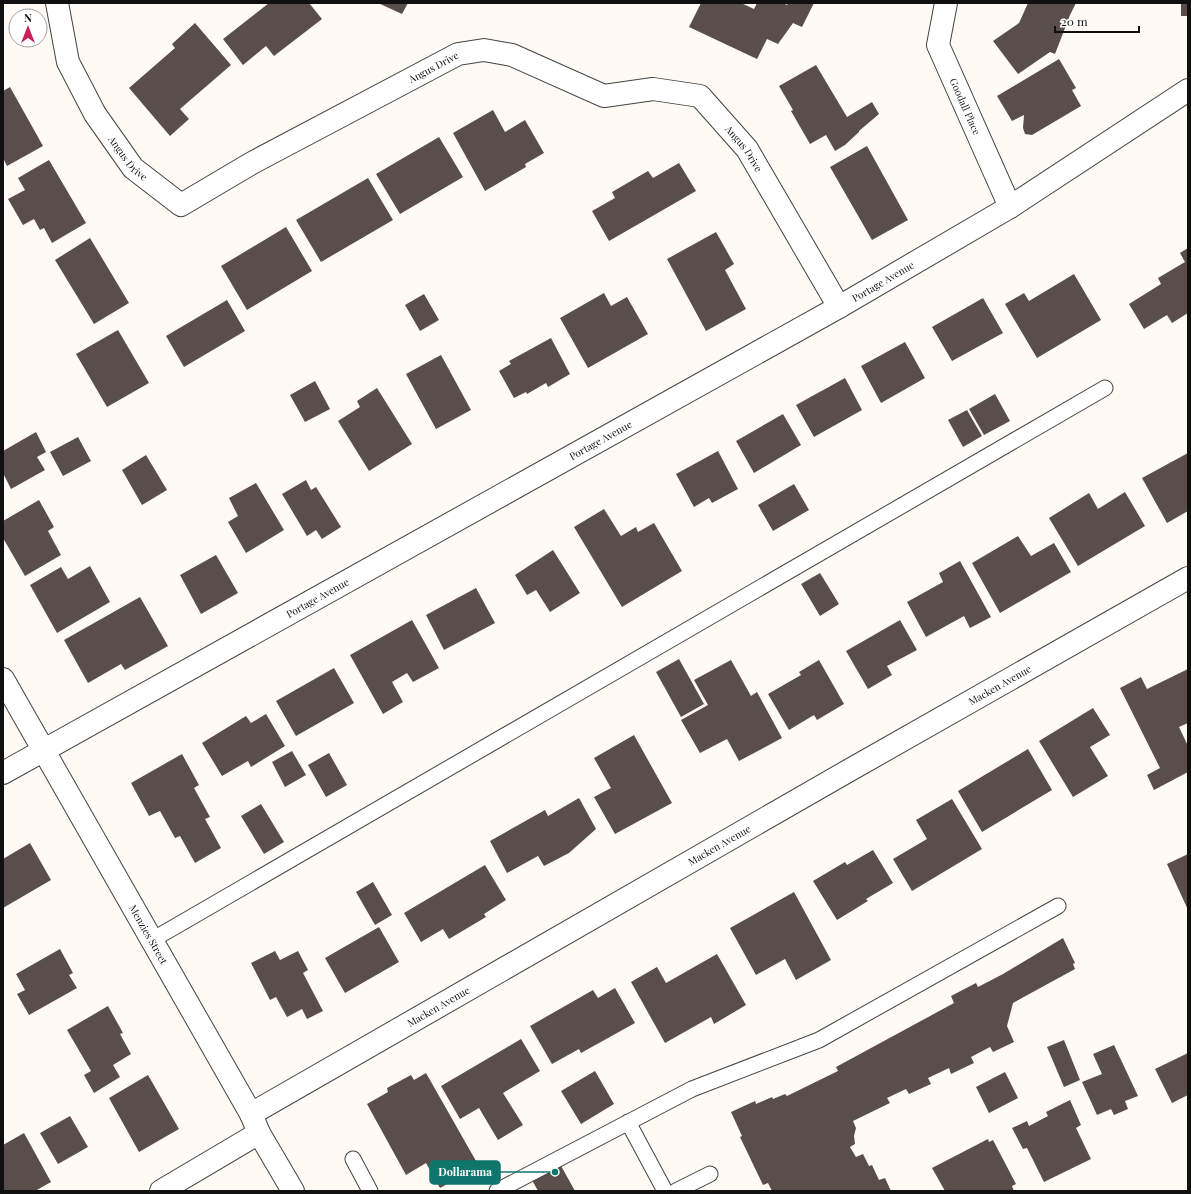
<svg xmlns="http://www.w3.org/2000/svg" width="1191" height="1194" viewBox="0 0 1191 1194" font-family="'Playfair Display',serif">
	<rect width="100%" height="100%" fill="#fffaf4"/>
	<!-- building -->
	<path fill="#5a4e4c" d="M269,3h40l13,16 -48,37 -8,-10 -23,19 -20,-26z
		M378,3h30l-6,11z
		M701,3h40l13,6 3,-6h26l4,2 1,-2h26l-12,24 -9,-4 -15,21 -11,-5 -10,20 -68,-32z
		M1028,3h48l-6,12 -15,39 -5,-2 -32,22 -25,-33 26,-18z
		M1181,3h7v13h-7z
		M195,23l36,42 -51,44 9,10 -19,17 -41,-48 46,-40 -3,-4z
		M1059,59l17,29 -4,2 9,16 -49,29 -7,-1 -2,-6 1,-13 -12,6 -15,-25z
		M816,65l31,52 25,-15 7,12 -20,17v1l-14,13 -10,6 -9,-16 -16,9 -19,-33 2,-1 -14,-24z
		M10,87l33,59 -36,20 -4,-8v-67z
		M493,110l12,22 20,-12 19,33 -19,11 1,3 -41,24 -32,-58z
		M439,137l24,40 -63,37 -24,-40z
		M867,146l41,74 -36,20 -42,-73z
		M49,160l37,63 -34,20 -8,-15 -4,2 -6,-11 -11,6 -15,-26 17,-9 -7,-12z
		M679,163l17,28 -87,50 -17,-30 23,-13 -3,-6 36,-21 5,7z
		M368,178l25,42 -72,42 -25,-42z
		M286,227l26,44 -65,39 -26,-44z
		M716,232l18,32 -9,6 21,39 -40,22 -39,-72z
		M90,238l39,65 -35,21 -39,-64z
		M1188,248v65l-16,10 -5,-8 -23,14 -15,-25 32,-20 -3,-6 27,-16 -5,-9z
		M1074,274l27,46 -64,38 -32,-54 19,-11 5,8z
		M604,293l7,13 16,-9 21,37 -60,34 -28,-50z
		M424,294l15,26 -19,11 -15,-26z
		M983,298l20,35 -51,28 -20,-34z
		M227,300l18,31 -61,36 -18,-31z
		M118,330l31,53 -42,24 -31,-53z
		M551,338l19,36 -22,13 -2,-4 -19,11 -1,-2 -12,6 -15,-27 12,-7 -2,-3z
		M905,342l20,36 -44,25 -20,-37z
		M441,355l30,55 -35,19 -30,-55z
		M845,378l17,32 -48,27 -18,-32z
		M315,381l15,28 -25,13 -15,-27z
		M377,388l35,56 -43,27 -31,-50 22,-14 -3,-6z
		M995,394l15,27 -26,14 -15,-26z
		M967,410l15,26 -19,11 -15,-27z
		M783,414l18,31 -47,28 -18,-32z
		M36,432l10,20 -9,5 8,13 -34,19 -8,-16v-22z
		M78,437l13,24 -28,15 -13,-24z
		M718,451l20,38 -26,14 -3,-5 -15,9 -18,-33z
		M1188,453v58l-21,12 -25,-45z
		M146,455l21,35 -25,15 -20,-35z
		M306,480l5,10 5,-3 25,40 -19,12 -6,-9 -9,6 -25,-42z
		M256,483l28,47 -38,23 -18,-31 10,-6 -9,-18z
		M794,484l15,26 -36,21 -15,-26z
		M1125,492l20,34 -67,40 -29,-48 40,-25 9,16z
		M39,500l15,27 -6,4 13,24 -36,21 -22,-38v-17z
		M604,509l17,27 15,-9 2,5 16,-9 28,48 -60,36 -48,-80z
		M1018,536l13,20 23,-13 17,29 -71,41 -28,-50z
		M553,550l27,43 -30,19 -14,-22 -9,5 -12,-20z
		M216,555l22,38 -37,21 -21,-39z
		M960,561l31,56 -21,11 -6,-12 -38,21 -19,-35 36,-20 -4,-9z
		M90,566l20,36 -53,31 -27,-48 31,-18 7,12z
		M820,573l19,31 -19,12 -19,-32z
		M476,588l19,35 -51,27 -18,-35z
		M140,597l28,49 -43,24 -4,-6 -33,19 -24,-43z
		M412,620l27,48 -26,14 -6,-9 -15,9 11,20 -20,12 -33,-59z
		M900,620l17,30 -30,16 5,9 -24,14 -22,-38z
		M679,659l25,45 -23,13 -25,-45z
		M731,660l20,36 6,-4 25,46 -43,23 -12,-22 -27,14 -19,-33 27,-15 -14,-25z
		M819,660l25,44 -27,16 -3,-5 -25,15 -21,-36 33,-19 -2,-3z
		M334,668l20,35 -58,33 -20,-35z
		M1188,669v54l-9,4 9,19v26l-34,18 -7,-15 13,-7 -40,-80 21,-11 6,12z
		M1093,708l17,27 -20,12 18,29 -35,21 -34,-56z
		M266,714l19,32 -34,21 -3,-6 -26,15 -20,-33 44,-27 5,7z
		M634,735l38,68 -57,31 -21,-37 17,-9 -17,-30z
		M1028,749l24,41 -70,42 -24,-41z
		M292,751l14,24 -21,12 -13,-25z
		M329,753l18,32 -21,12 -18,-32z
		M182,754l17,31 -5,3 16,29 -5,2 16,29 -26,15 -15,-27 -5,2 -15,-27 -11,5 -18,-33z
		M579,798l17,31 -27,24 -25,13 -6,-10 -31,17 -17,-32 55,-31 3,6z
		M952,799l30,50 -70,42 -19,-32 34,-20 -11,-19z
		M261,804l23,38 -20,12 -23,-38z
		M30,843l21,37 -48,28v-49z
		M873,850l20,33 -27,16 2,2 -31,19 -24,-39 32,-19 2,3z
		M1188,854v56l-21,-46z
		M485,865l21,35 -22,14 2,3 -37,22 -6,-10 -22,13 -17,-29z
		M373,882l19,33 -17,10 -19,-33z
		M794,892l37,68 -35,20 -11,-21 -29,16 -26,-47z
		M379,927l20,35 -54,31 -20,-35z
		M1063,938l12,25 -2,1 2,5 -62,34 -6,23 7,16 -21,10 -3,-5 -19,10 3,6 -23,11 -2,-6 -21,10 3,6 -22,10 -3,-5 -19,9 3,5 -37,18 3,7 -2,8 1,8 -5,3 6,10 7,-3 6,12 3,-1 7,15 6,-2 6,13h-119l-4,-8 -5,2 -23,-48 2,-1 -11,-24 24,-11 1,3 16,-7 1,2 12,-5 2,2 51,-25 -2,-4 118,-64 -3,-7 25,-13 2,4 25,-13z
		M60,949l13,24 -4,2 8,13 -48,27 -12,-21 8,-4 -9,-16z
		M275,951l5,9 18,-9 10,19 -5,3 20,38 -16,8 -5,-10 -15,8 -11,-20 -6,3 -19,-37z
		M717,954l29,51 -32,19 -3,-7 -46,26 -34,-61 26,-15 9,16z
		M615,988l20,35 -54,30 -2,-4 -27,15 -22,-38 63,-36 5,8z
		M108,1006l15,27 -3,1 11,20 -18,11 7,12 -26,16 -10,-18 7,-4 -24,-41z
		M521,1039l19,32 -37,22 20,32 -25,15 -19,-32 -19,11 -19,-33z
		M1064,1040l16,40 -16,7 -17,-40z
		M1114,1045l24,51 -13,5 3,8 -14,6 -3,-6 -14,6 -15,-33 20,-8 -9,-20z
		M1188,1053v42l-16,8 -17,-34z
		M595,1071l19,33 -33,20 -20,-33z
		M1005,1072l13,26 -29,15 -13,-26z
		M426,1073l50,88 -12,7 3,5 -27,15 -14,-25 -20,12 -39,-71 21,-12 -1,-4 24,-13 3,5z
		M148,1075l31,54 -40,23 -30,-54z
		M1070,1100l11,25 -5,3 15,31 -47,23 -17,-34 -4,1 -11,-21 15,-7 2,5 19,-10 -2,-4z
		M70,1116l18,31 -30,17 -18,-31z
		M24,1133l27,49 -16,9h-32v-46z
		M988,1139l1,3 4,-2 23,44 -4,2 2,5h-69l-13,-23z
		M560,1164l15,27h-37l-6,-11z"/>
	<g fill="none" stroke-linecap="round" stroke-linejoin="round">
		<defs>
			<path id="service" d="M152,940l953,-552
				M628,1122l37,69
				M353,1159l17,32
				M497,1191l195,-102 127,-49 239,-134
				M676,1191l34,-17"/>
			<g id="minor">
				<path id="s1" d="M57,3l11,59 27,52 38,54 48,37 71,-42 206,-109 26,-4 28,5 92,41 49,-7 47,7 47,53 92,158"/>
				<path id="s2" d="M946,3l-8,42 72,162"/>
				<path id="s3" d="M3,773l836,-466 171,-100 178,-117"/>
				<path id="s4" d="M251,1114l597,-343 340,-193"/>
				<path d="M161,1191l98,-58"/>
			</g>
			<g id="tertiary">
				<path id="s5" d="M3,679l248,435 8,19 34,58"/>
			</g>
		</defs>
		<!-- service casing -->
		<use href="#service" stroke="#434343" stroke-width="17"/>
		<!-- minor casing -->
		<use href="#minor" stroke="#434343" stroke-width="24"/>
		<!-- tertiary casing -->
		<use href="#tertiary" stroke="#434343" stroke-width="24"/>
		<!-- service -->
		<use href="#service" stroke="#fff" stroke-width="15"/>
		<!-- minor -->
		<use href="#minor" stroke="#fff" stroke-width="22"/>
		<!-- tertiary -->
		<use href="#tertiary" stroke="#fff" stroke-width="22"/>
	</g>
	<g text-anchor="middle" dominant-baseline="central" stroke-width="4" stroke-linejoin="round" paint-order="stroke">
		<!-- street labels -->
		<g font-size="10" fill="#101010" stroke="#fff">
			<text stroke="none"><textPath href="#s1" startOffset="533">Angus Drive</textPath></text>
			<text stroke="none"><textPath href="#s2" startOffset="110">Goodall Place</textPath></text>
			<text stroke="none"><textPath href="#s1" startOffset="882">Angus Drive</textPath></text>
			<text stroke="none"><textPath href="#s1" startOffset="174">Angus Drive</textPath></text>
			<text stroke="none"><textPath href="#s3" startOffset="1008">Portage Avenue</textPath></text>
			<text stroke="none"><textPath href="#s3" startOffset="684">Portage Avenue</textPath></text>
			<text stroke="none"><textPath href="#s3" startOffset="360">Portage Avenue</textPath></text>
			<text stroke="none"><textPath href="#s4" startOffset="863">Macken Avenue</textPath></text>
			<text stroke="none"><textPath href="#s4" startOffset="540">Macken Avenue</textPath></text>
			<text stroke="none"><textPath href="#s5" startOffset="294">Menzies Street</textPath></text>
			<text stroke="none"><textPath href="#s4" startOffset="216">Macken Avenue</textPath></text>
		</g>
	</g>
	<!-- callouts -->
	<path fill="none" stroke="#0f766e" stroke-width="1.5" d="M555 1172L500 1172"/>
	<circle fill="#0f766e" stroke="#fff" stroke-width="1.5" cx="555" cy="1172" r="4"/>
	<rect fill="#0f766e" stroke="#0f766e" stroke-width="1.5" x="430" y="1161" width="70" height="23" rx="4"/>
	<g font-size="11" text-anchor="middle" font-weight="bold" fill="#fff">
		<text x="465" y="1176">Dollarama</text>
	</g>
	<!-- border -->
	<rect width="1191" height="1194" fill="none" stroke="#101010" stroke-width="8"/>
	<!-- north arrow -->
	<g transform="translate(28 28)"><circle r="19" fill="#ffffff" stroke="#9f9f9f"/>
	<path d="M0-3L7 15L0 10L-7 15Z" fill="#c82157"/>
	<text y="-6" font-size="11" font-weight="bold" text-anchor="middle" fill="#101010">N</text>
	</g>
	<!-- scale -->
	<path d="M1055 26v6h84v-6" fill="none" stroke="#101010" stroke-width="2"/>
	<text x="1061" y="26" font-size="12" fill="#101010" stroke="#ffffff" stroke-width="3" paint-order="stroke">20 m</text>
</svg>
